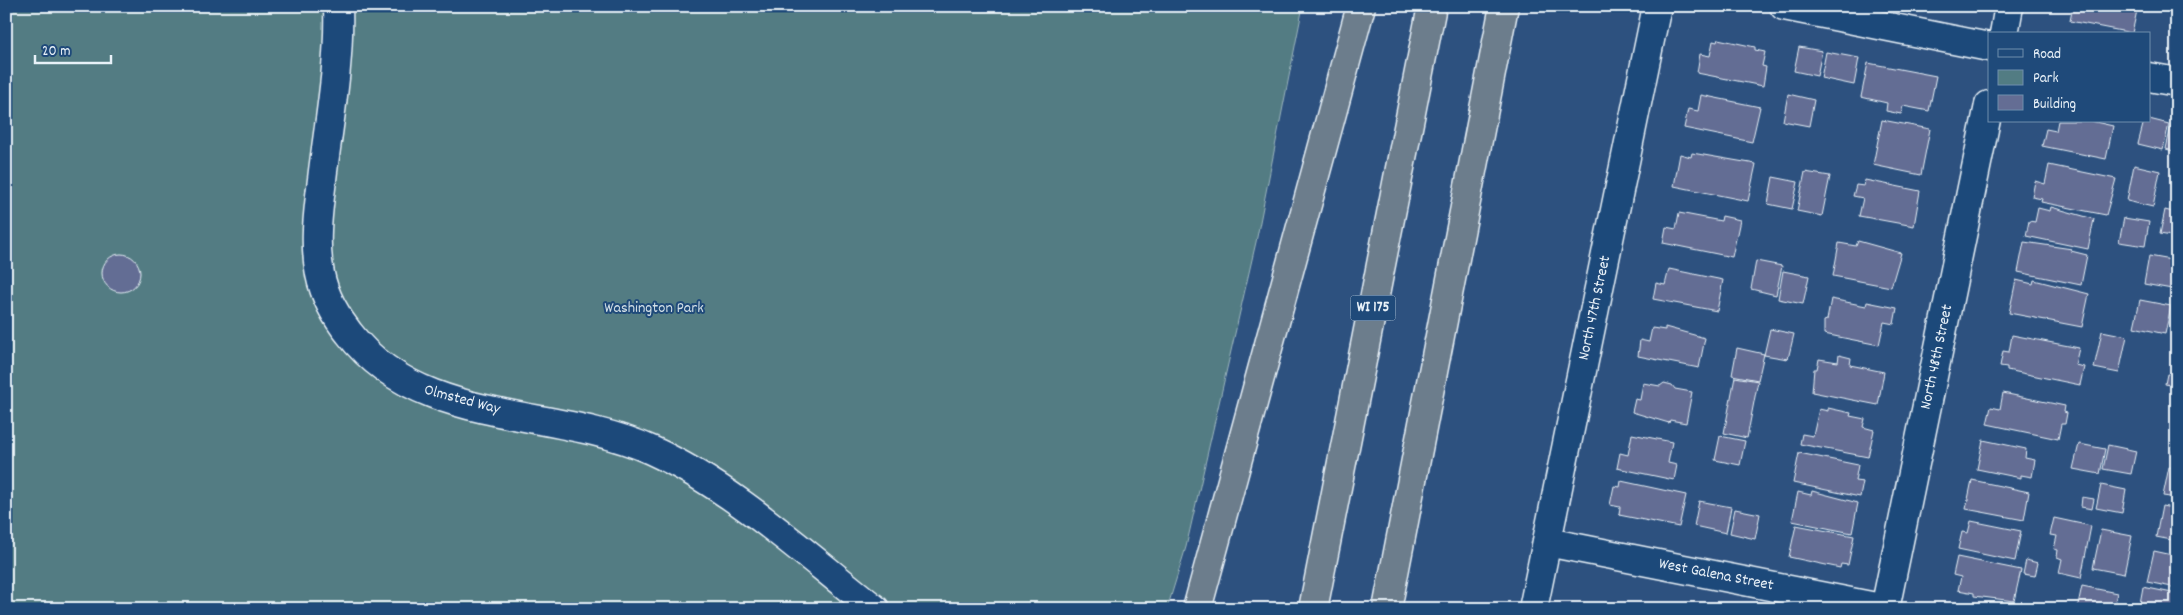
<svg xmlns="http://www.w3.org/2000/svg" width="2183" height="615" viewBox="0 0 2183 615" font-family="Dekko,sans-serif">
	<rect width="100%" height="100%" fill="#2d517f"/>
	<filter id="ink" filterUnits="userSpaceOnUse"><feTurbulence type="fractalNoise" baseFrequency=".02" numOctaves="2"/><feDisplacementMap in="SourceGraphic" scale="10" xChannelSelector="R" yChannelSelector="G"/><feConvolveMatrix kernelMatrix="1 2 1 2 8 2 1 2 1" color-interpolation-filters="sRGB"/></filter>
	<g filter="url(#ink)">
		<!-- green -->
		<path fill="#527c83" stroke="#9db6be" d="M6,6h1297l-47,236 -70,305 -19,62h-1161z"/>
		<!-- building -->
		<path fill="#646d94" stroke="#e8f1f8" d="M2073,6h65l-6,27 -62,-12z
			M1718,39l37,8v3l10,2 -3,14 4,1 -3,19 -66,-13 3,-19 10,2 3,-15 4,1z
			M1799,47l23,4 -5,25 -23,-5z
			M1826,52l33,6 -5,27 -33,-7z
			M1868,63l68,13 -7,35 -26,-5 -2,8 -15,-3 1,-8 -26,-6z
			M1788,94l26,6 -5,26 -26,-5z
			M1701,95l59,12 -8,35 -68,-14 4,-19 10,2z
			M2149,119l20,5 -6,26 -25,-6 6,-23h5z
			M1882,120l48,9 -9,46 -48,-10z
			M2058,121h33l22,5 -7,33 -64,-13 4,-17 10,2z
			M2172,121l5,1v30l-11,-3z
			M1692,153l64,11 -8,37 -74,-15 6,-32 11,3z
			M2049,165l67,14 -10,36 -65,-13 1,-3 -10,-2 3,-16 10,3z
			M2134,165l26,6 -7,36 -26,-6z
			M1805,172l25,4 -8,40 -25,-5z
			M1773,177l25,5 -6,27 -24,-5z
			M1865,180l55,11 -6,35 -55,-10 4,-18 -10,-2 3,-11 8,1z
			M2051,207l43,12 -6,30 -62,-13 3,-15 6,1 3,-14 12,3z
			M2165,210l12,3v24l-17,-3z
			M1679,213l42,8 1,-5 18,4 -8,37 -69,-14 3,-16 10,2z
			M2124,218l25,4 -4,24 -26,-4z
			M1858,241l43,12 -10,34 -58,-11 6,-33 17,3z
			M2024,242l48,7 -1,2 16,4 -6,30 -63,-13z
			M102 273a19 19 0 1 1 38 0a19 19 0 1 1-38 0Z
			M2149,256l28,5 -5,28 -28,-5z
			M1756,261l26,5 -6,29 -25,-6z
			M1669,269l54,11 -6,31 -64,-12 3,-16 9,2z
			M1783,271l26,5 -6,28 -25,-5z
			M2016,280l17,4 1,-4 55,14 -7,33 -73,-14z
			M1831,299l35,7 1,-4 30,6 -3,16 -10,-2 -5,23 -55,-11v-13l3,-1z
			M2140,300l31,6 -6,28 -31,-7z
			M1665,327l40,11 -6,30 -61,-12 2,-16 9,2 3,-14 13,2z
			M1770,329l24,5 -6,25 -24,-4z
			M2102,331l25,5 -8,37 -25,-5z
			M2012,335l67,13 -4,17 9,2 -4,18 -73,-15v-3l-7,-1 3,-15 6,1z
			M1737,348l27,6 -6,26 -26,-5z
			M1839,355l12,3 -1,7 34,7 -6,33 -66,-13 2,-23h3l2,-10 19,3z
			M2167,374l10,1 -1,11 -11,-2z
			M1735,377l23,4 -11,57 -23,-5z
			M1643,383l17,3 4,-3 8,2 3,4 17,3 -6,31 -16,-3 -1,3 -37,-11 3,-13 5,1z
			M2003,393l62,13 -1,6 3,1 -2,11h-4l-3,15 -71,-15 4,-17 9,2z
			M1828,408l23,5 -1,3 15,3 -2,8 11,3 -6,27 -68,-13 2,-10 11,2 6,-27 9,2z
			M2177,429v28l-6,-1z
			M1632,434l40,8 -4,21 9,2 -3,15 -57,-12 3,-15 8,2z
			M1720,436l25,5 -5,24 -25,-5z
			M1983,440l43,9 -1,9 10,2 -3,17 -11,-2v3l-44,-9z
			M2079,444l26,5 -5,25 -27,-5z
			M2108,445l28,6 -5,23 -28,-5z
			M1799,453l59,12 -3,16 8,1 -3,15 -67,-14z
			M2169,467l8,1v30l-14,-2z
			M1972,480l57,12 -5,28 -58,-11z
			M1621,481l65,14 -7,32 -60,-12 1,-8 -10,-2 4,-19 6,1z
			M2101,485l25,5 -4,23 -26,-5z
			M1812,491l46,12 -6,30 -60,-12 6,-29 13,3z
			M2082,497l12,2 -2,10 -11,-2z
			M1699,501l32,6 -5,26 -32,-7z
			M2162,506l15,3v32l-21,-4z
			M1735,509l25,5 -5,25 -25,-6z
			M2054,518l37,8 -10,52 -22,-5 3,-14 -5,-2 1,-7 -4,-1 3,-13 -7,-1z
			M1971,521l50,10 -6,30 -57,-12 4,-17 6,1z
			M1796,525l58,11 -6,29 -7,-1 -1,4 -51,-11z
			M2101,530l31,6 -8,38 -31,-6z
			M2154,551l23,5v32l-30,-6z
			M1957,557l64,13 -7,31 -40,-5v-3l-16,-3 3,-13 -8,-2z
			M2026,560l12,3 -3,13 -12,-2z
			M2082,586l35,7 -4,16h-36z
			M2143,587l34,7v15h-38z"/>
		<g fill="none" stroke-linecap="round" stroke-linejoin="round">
			<defs>
				<path id="minor" d="M338,6c2,55 -8,110 -15,165 -4,35 -10,69 -3,103 4,21 16,43 29,59 71,94 204,73 302,117 83,38 152,103 224,159
					M1784,6l205,41
					M2004,34l5,-28
					M2149,77l28,5
					M1547,542l339,67
					M1533,609l124,-603
					M1885,609l104,-504"/>
				<path id="highway" d="M1197,609l164,-603
					M1313,609l119,-603
					M1387,609l117,-603"/>
			</defs>
			<!-- minor casing -->
			<use href="#minor" stroke="#e8f1f8" stroke-width="31"/>
			<!-- highway casing -->
			<use href="#highway" stroke="#e8f1f8" stroke-width="31"/>
			<!-- minor -->
			<use href="#minor" stroke="#1f4a7a" stroke-width="28"/>
			<!-- highway -->
			<use href="#highway" stroke="#6c7d8c" stroke-width="28"/>
		</g>
	</g>
	<g text-anchor="middle" dominant-baseline="central" stroke-width="4" stroke-linejoin="round" paint-order="stroke">
		<!-- shield labels -->
		<rect fill="#1f4a7a" stroke="#acbfd2" stroke-width="1" x="1350.5" y="295.5" width="45" height="25" rx="4"/>
		<g font-size="15" font-weight="bold" fill="#e8f1f8">
			<text x="1373" y="308">WI 175</text>
		</g>
		<!-- park labels -->
		<g font-size="16" fill="#d2dfe6" stroke="#1f4a7a">
			<text x="654" y="308">Washington Park</text>
		</g>
		<!-- street labels -->
		<g font-size="16" fill="#e8f1f8" stroke="#1f4a7a">
			<text transform="translate(1595 308) rotate(-78)">North 47th Street</text>
			<text transform="translate(1937 357) rotate(-78)">North 48th Street</text>
			<text transform="translate(462 400) rotate(15)">Olmsted Way</text>
			<text transform="translate(1716 575) rotate(11)">West Galena Street</text>
		</g>
	</g>
	<!-- margin -->
	<rect width="2183" height="615" fill="none" stroke="#1f4a7a" stroke-width="25"/>
	<rect x="12" y="12" width="2158" height="590" fill="none" stroke="#e8f1f8" stroke-width="2" filter="url(#ink)"/>
	<!-- legend -->
	<rect x="1988" y="32" width="162" height="90" fill="#1f4a7a" stroke="#6f8dac"/>
	<rect x="1998" y="49" width="25" height="8" fill="#1f4a7a" stroke="#6f8dac"/>
	<text x="2033" y="58" font-size="15" fill="#e8f1f8">Road</text>
	<rect x="1998" y="70" width="25" height="15" fill="#527c83" stroke="#6f8dac"/>
	<text x="2033" y="82" font-size="15" fill="#e8f1f8">Park</text>
	<rect x="1998" y="95" width="25" height="15" fill="#646d94" stroke="#6f8dac"/>
	<text x="2033" y="108" font-size="15" fill="#e8f1f8">Building</text>
	<!-- scale -->
	<path d="M35 55v8h76v-8" fill="none" stroke="#e8f1f8" stroke-width="2.5"/>
	<text x="42" y="55" font-size="15" fill="#e8f1f8" stroke="#1f4a7a" stroke-width="4" paint-order="stroke">20 m</text>
</svg>
